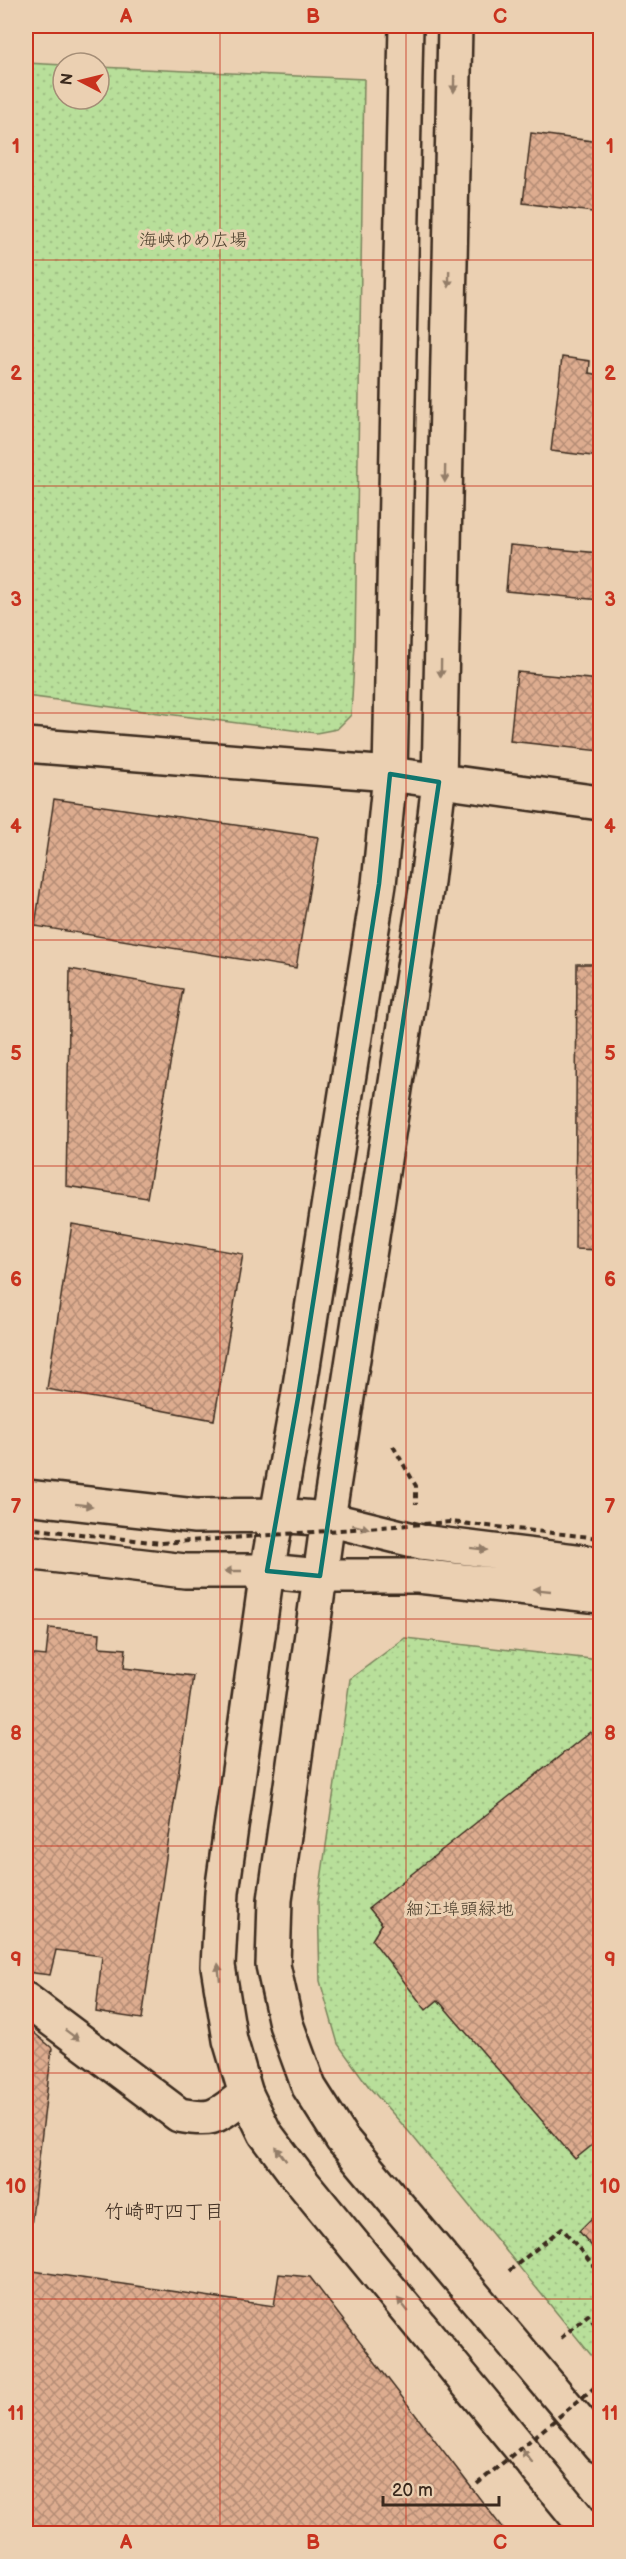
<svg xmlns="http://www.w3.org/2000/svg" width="626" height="2559" viewBox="0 0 626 2559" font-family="'Balsamiq Sans','Klee One',sans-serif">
	<defs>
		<pattern id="park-dots" width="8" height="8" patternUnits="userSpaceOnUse" patternTransform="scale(1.5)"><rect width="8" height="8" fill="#b8df9a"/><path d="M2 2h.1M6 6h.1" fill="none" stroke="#9fc084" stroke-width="1.8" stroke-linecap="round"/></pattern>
		<pattern id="building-cross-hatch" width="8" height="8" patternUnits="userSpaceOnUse" patternTransform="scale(1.5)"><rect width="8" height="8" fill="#ddac8f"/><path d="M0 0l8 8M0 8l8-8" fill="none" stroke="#b48c74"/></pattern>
	</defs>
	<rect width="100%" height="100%" fill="#ebd0b2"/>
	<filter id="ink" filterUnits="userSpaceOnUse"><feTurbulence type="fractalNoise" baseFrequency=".0167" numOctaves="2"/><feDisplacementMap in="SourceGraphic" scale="12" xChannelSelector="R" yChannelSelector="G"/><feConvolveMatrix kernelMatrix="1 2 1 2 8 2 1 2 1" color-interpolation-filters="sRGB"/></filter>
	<g filter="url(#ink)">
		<!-- park -->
		<path fill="url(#park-dots)" stroke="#7a845c" stroke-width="1.5" d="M26,63l37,2v34h36v-32l265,12 -9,566 -4,70 -14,14 -21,4 -290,-37z
			M405,1638l195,22v706l-190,-233 -41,-46 -31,-43 -18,-63 -2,-80 32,-222z"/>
		<!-- building -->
		<path fill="url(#building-cross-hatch)" stroke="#3b2a1e" stroke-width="1.5" d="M531,133l69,9v71l-77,-10z
			M562,357l28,4 -1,12 11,2v82l-49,-6z
			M510,545l90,8v47l-94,-9z
			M517,672l83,8v71l-90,-10z
			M54,799l264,38 -22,131 -261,-42z
			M577,964h23v286l-25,-1z
			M70,969l113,20 -36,209 -81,-12z
			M72,1224l171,30 -29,166 -167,-31z
			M49,1628l51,5 -1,14 27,2 -2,19 69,8 -51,343 -46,-7 6,-56 -46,-6 -6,25 -24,-3v-318l20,2z
			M590,1732l10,13v394l-25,20 -137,-159 -12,10 -54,-70 10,-16 -13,-16z
			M26,2026l26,22 -26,220z
			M600,2210v46l-21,-25z
			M26,2270l248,36 5,-32 31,3 197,257h-481z"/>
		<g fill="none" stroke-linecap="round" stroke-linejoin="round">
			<defs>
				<path id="street" d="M26,2000l153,115c37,7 37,1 67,-21"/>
				<path id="secondary" d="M406,26l-16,748 -11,110 -81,514 -31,173 -45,321 -4,74 12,74 16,54 19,39 33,44 293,357
					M455,26l-16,756 -13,108 -98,629 -53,381 -2,65 13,59 23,63 33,52 258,307
					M26,745l364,29 210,29
					M26,1497l169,19 82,-1 51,4 93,23 179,22
					M26,1552l159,19h82l53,5h98l182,20"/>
			</defs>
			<!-- street casing -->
			<use href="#street" stroke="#3b2a1e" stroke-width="38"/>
			<!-- secondary casing -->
			<use href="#secondary" stroke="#3b2a1e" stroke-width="38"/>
			<!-- path -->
			<path stroke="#3b2a1e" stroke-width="4" stroke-dasharray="6 4.5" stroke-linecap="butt" d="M393,1446l23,40v18
				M509,2271l53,-43 38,46
				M561,2338l27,-23 12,16"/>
			<!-- street -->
			<use href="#street" stroke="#ebd0b2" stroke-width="33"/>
			<!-- secondary -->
			<use href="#secondary" stroke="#ebd0b2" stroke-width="33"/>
			<!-- path-bridge -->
			<path stroke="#3b2a1e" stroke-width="4" stroke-dasharray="6 4.5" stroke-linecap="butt" d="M26,1528l135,15 290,-21 149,16
				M477,2484l123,-101"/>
		</g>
		<!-- one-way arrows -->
		<defs><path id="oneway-solid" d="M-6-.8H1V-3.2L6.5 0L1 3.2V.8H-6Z" transform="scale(1.5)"/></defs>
		<g fill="#937d68">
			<use href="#oneway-solid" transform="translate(454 84) rotate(91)"/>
			<use href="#oneway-solid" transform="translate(449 279) rotate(91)"/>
			<use href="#oneway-solid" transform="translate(445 474) rotate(91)"/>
			<use href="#oneway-solid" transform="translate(441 669) rotate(91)"/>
			<use href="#oneway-solid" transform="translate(84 1505) rotate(7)"/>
			<use href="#oneway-solid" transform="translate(361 1527) rotate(14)"/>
			<use href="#oneway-solid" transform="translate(479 1549) rotate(7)"/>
			<use href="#oneway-solid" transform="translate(233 1571) rotate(180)"/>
			<use href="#oneway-solid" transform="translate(542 1590) rotate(-174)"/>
			<use href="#oneway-solid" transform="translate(219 1972) rotate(-96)"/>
			<use href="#oneway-solid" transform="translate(72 2035) rotate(37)"/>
			<use href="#oneway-solid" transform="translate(281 2154) rotate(-127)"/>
			<use href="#oneway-solid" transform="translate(403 2305) rotate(-129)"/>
			<use href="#oneway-solid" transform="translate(527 2456) rotate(-129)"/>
		</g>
	</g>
	<!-- marked area -->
	<path fill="none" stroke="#0f766e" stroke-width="4.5" stroke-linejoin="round" d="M390,774l49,8 -119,794 -53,-5 31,-173 81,-514z"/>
	<!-- grid -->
	<path fill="none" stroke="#c8321e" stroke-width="1.5" stroke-opacity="0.55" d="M220,26v2508M406,26v2508M26,260h574M26,486h574M26,713h574M26,940h574M26,1166h574M26,1393h574M26,1619h574M26,1846h574M26,2073h574M26,2299h574"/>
	<g text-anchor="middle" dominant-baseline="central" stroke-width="6" stroke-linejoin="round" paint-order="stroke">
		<!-- park labels -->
		<g font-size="18" fill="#483c2a" stroke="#ebd0b2">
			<text x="193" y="240">海峡ゆめ広場</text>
			<text x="460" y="1909">細江埠頭緑地</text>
		</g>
		<!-- neighbourhood labels -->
		<g font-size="20" fill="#3b2a1e" stroke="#ebd0b2">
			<text x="164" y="2212">竹崎町四丁目</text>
		</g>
	</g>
	<!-- margin -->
	<rect width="626" height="2559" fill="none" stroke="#ebd0b2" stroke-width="66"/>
	<!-- north arrow -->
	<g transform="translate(81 81) rotate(277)"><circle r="28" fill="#ebd0b2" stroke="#a58e77" stroke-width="1.5"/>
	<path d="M0-4.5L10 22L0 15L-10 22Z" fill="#c8321e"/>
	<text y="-9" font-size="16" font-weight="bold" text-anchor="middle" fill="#3b2a1e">N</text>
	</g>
	<!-- scale -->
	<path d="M383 2496v9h116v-9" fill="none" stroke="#3b2a1e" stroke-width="3"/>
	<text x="392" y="2496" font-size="18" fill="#3b2a1e" stroke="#ebd0b2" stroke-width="4.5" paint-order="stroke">20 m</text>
	<rect x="33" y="33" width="560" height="2493" fill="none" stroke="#c8321e" stroke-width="2"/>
	<g font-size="20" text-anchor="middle" font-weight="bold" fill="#c8321e">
		<text x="126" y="23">A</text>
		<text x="313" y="23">B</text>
		<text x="500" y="23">C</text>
		<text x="16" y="153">1</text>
		<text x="610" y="153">1</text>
		<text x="16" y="380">2</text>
		<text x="610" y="380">2</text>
		<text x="16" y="606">3</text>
		<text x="610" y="606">3</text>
		<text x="16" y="833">4</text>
		<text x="610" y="833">4</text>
		<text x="16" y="1060">5</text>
		<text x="610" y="1060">5</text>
		<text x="16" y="1286">6</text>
		<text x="610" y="1286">6</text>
		<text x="16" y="1513">7</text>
		<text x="610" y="1513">7</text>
		<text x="16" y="1740">8</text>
		<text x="610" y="1740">8</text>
		<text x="16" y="1966">9</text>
		<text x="610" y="1966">9</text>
		<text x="16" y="2193">10</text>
		<text x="610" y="2193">10</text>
		<text x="16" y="2420">11</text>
		<text x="610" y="2420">11</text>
		<text x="126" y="2549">A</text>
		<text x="313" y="2549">B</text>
		<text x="500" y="2549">C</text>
	</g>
</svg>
